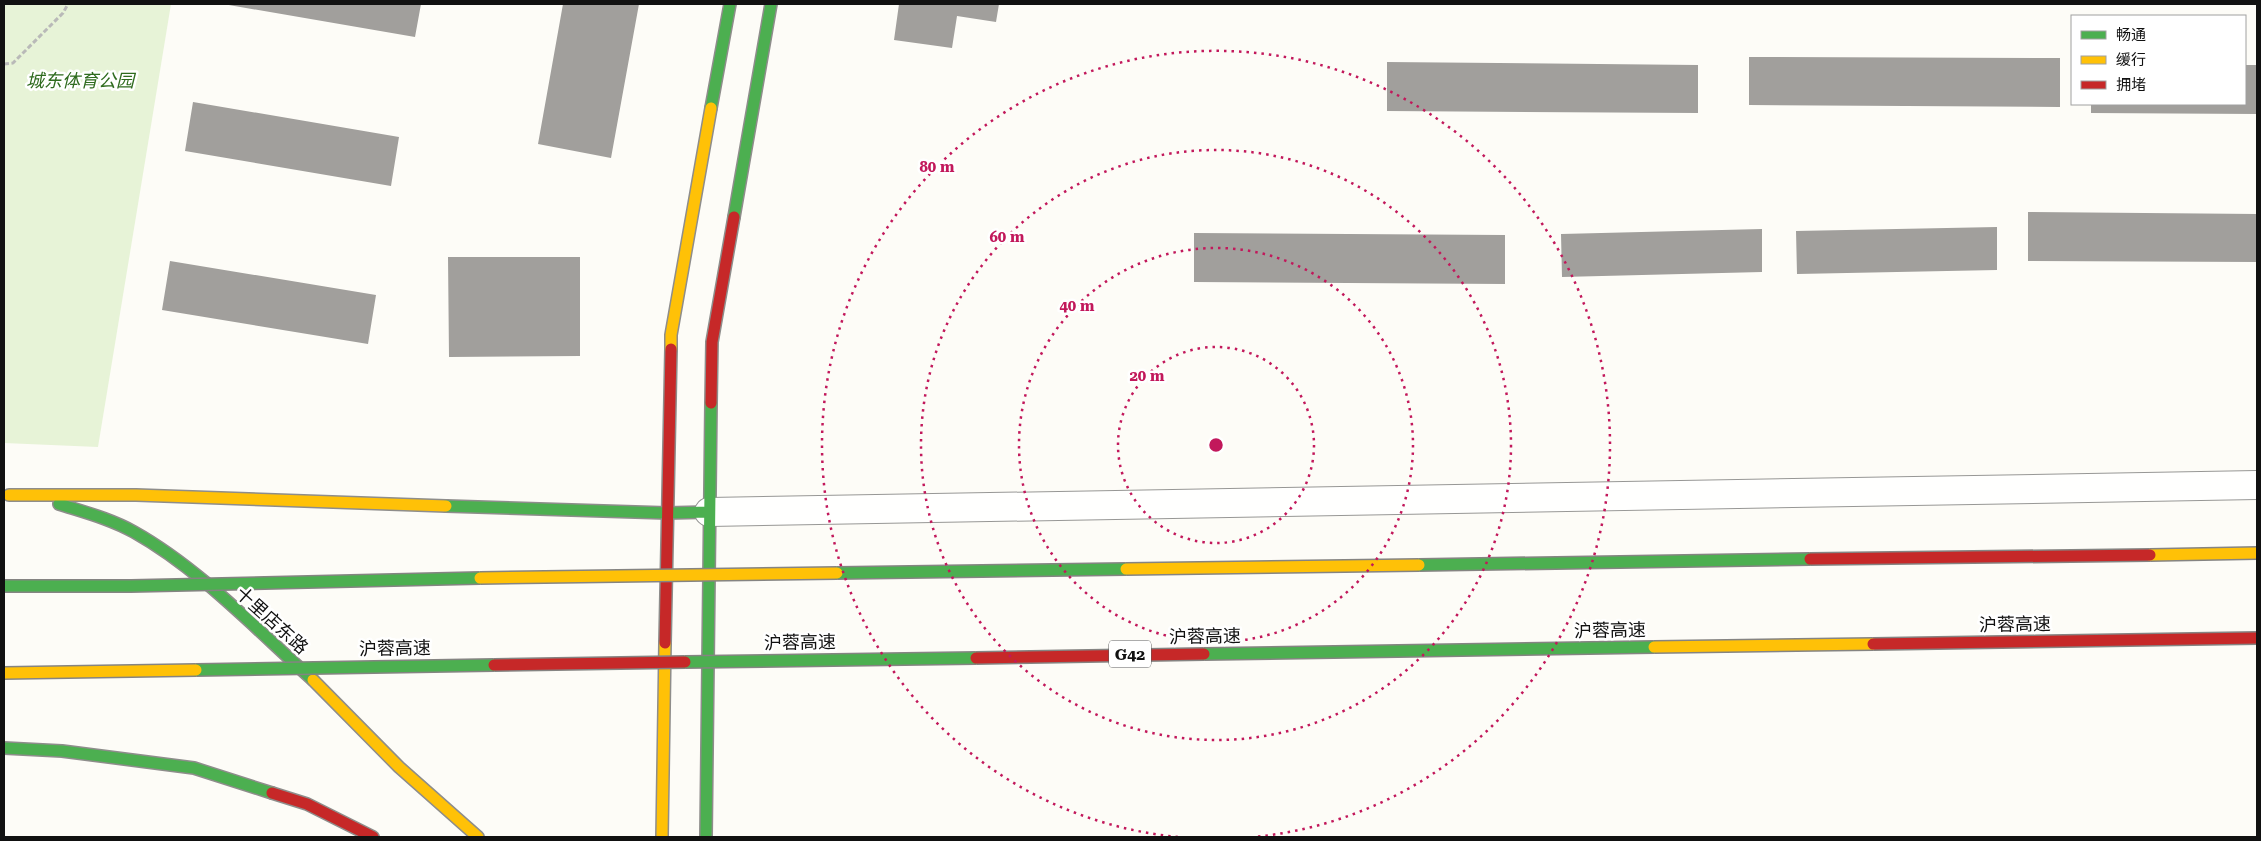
<svg xmlns="http://www.w3.org/2000/svg" width="2261" height="841" viewBox="0 0 2261 841" font-family="'Roboto Serif','Noto Sans SC',serif">
	<rect width="100%" height="100%" fill="#fdfcf7"/>
	<!-- green -->
	<path fill="#e7f3d7" d="M4,4h167l-73,443 -94,-4z"/>
	<!-- building -->
	<path fill="#a19f9c" d="M223,4h198l-6,33z
		M563,4h76l-28,154 -73,-14z
		M899,4h100l-3,18 -39,-6 -5,32 -58,-8z
		M1749,57l311,1v49l-311,-2z
		M1387,62l311,3v48l-311,-2z
		M2245,65h12v49l-166,-1v-9h154z
		M193,102l206,35 -8,49 -206,-35z
		M2028,212l229,2v48l-229,-1z
		M1997,227v43l-200,4 -1,-43z
		M1762,229v43l-200,5 -1,-43z
		M1194,233l311,2v49l-311,-2z
		M448,257h132v99l-131,1z
		M170,261l206,34 -8,49 -206,-34z"/>
	<g fill="none" stroke-linecap="round" stroke-linejoin="round">
		<defs>
			<path id="street" d="M709,512l1548,-27"/>
			<path id="fast" d="M711,108l19,-104
				M734,217l37,-213
				M59,504c25,8 52,15 75,28 66,37 123,98 179,148
				M446,506l221,7 42,-1
				M4,748l58,3 132,17 78,25
				M706,837l5,-434"/>
			<path id="slow" d="M671,349v-14l40,-227
				M9,495h127l310,11
				M313,680l86,87 79,70
				M662,837l3,-194"/>
			<path id="jam" d="M711,403l1,-61 22,-125
				M665,643l6,-294
				M272,793l35,11 66,33"/>
		</defs>
		<!-- street casing -->
		<use href="#street" stroke="#979795" stroke-width="30"/>
		<!-- fast casing -->
		<use href="#fast" stroke="#8e8d8b" stroke-width="14"/>
		<!-- slow casing -->
		<use href="#slow" stroke="#8e8d8b" stroke-width="14"/>
		<!-- jam casing -->
		<use href="#jam" stroke="#8e8d8b" stroke-width="14"/>
		<!-- path -->
		<path stroke="#b9b9b8" stroke-width="3" stroke-dasharray="5 2.5" stroke-linecap="butt" d="M4,64l9,-1 50,-50 5,-9"/>
		<!-- street -->
		<use href="#street" stroke="#fffffe" stroke-width="28"/>
		<!-- fast -->
		<use href="#fast" stroke="#4caf50" stroke-width="11"/>
		<!-- slow -->
		<use href="#slow" stroke="#ffc107" stroke-width="11"/>
		<!-- jam -->
		<use href="#jam" stroke="#c62828" stroke-width="11"/>
		<defs>
			<path id="fast-bridge" d="M1419,565l391,-6
				M837,573l289,-4
				M4,586h127l349,-8
				M1204,654l450,-7
				M685,662l291,-4
				M196,670l298,-5"/>
			<path id="slow-bridge" d="M2150,555l107,-2
				M1126,569l293,-4
				M480,578l357,-5
				M1654,647l219,-3
				M4,673l192,-3"/>
			<path id="jam-bridge" d="M1810,559l340,-4
				M1873,644l384,-6
				M976,658l228,-4
				M494,665l191,-3"/>
		</defs>
		<!-- fast-bridge casing -->
		<use href="#fast-bridge" stroke="#858482" stroke-width="14" stroke-linecap="butt"/>
		<!-- slow-bridge casing -->
		<use href="#slow-bridge" stroke="#858482" stroke-width="14" stroke-linecap="butt"/>
		<!-- jam-bridge casing -->
		<use href="#jam-bridge" stroke="#858482" stroke-width="14" stroke-linecap="butt"/>
		<!-- fast-bridge -->
		<use href="#fast-bridge" stroke="#4caf50" stroke-width="11"/>
		<!-- slow-bridge -->
		<use href="#slow-bridge" stroke="#ffc107" stroke-width="11"/>
		<!-- jam-bridge -->
		<use href="#jam-bridge" stroke="#c62828" stroke-width="11"/>
	</g>
	<!-- distance rings -->
	<g fill="none" stroke="#c2185b" stroke-width="2.5" stroke-dasharray="2.5 5">
		<circle cx="1216" cy="445" r="98"/>
		<circle cx="1216" cy="445" r="197"/>
		<circle cx="1216" cy="445" r="295"/>
		<path d="M1178 837A394 394 0 1 1 1254 837"/>
	</g>
	<g text-anchor="middle" dominant-baseline="central" stroke-width="5" stroke-linejoin="round" paint-order="stroke">
		<!-- shield labels -->
		<rect fill="#fff" stroke="#585858" stroke-width="1" x="1109" y="640.5" width="42" height="27" rx="4"/>
		<g font-size="16" font-weight="bold" fill="#111">
			<text x="1130" y="654">G42</text>
		</g>
		<!-- park labels -->
		<g font-size="18" font-style="italic" fill="#2f6b1f" stroke="#fff">
			<text x="80" y="80">城东体育公园</text>
		</g>
		<!-- street labels -->
		<g font-size="18" fill="#111" stroke="#fff">
			<text transform="translate(272 620) rotate(42)">十里店东路</text>
			<text transform="translate(2015 624) rotate(-1)">沪蓉高速</text>
			<text transform="translate(1610 630) rotate(-1)">沪蓉高速</text>
			<text transform="translate(1205 636) rotate(-1)">沪蓉高速</text>
			<text transform="translate(800 642) rotate(-1)">沪蓉高速</text>
			<text transform="translate(395 648) rotate(-1)">沪蓉高速</text>
		</g>
	</g>
	<circle cx="1216" cy="445" r="8" fill="#c2185b" stroke="#fff" stroke-width="2.5"/>
	<g font-size="15" text-anchor="middle" font-weight="bold" fill="#c2185b" stroke="#fff" stroke-width="5" stroke-linejoin="round" paint-order="stroke">
		<text x="937" y="172">80 m</text>
		<text x="1007" y="242">60 m</text>
		<text x="1077" y="311">40 m</text>
		<text x="1147" y="381">20 m</text>
	</g>
	<!-- border -->
	<rect width="2261" height="841" fill="none" stroke="#111111" stroke-width="10"/>
	<!-- legend -->
	<rect x="2071" y="15" width="175" height="90" fill="#ffffff" stroke="#a0a0a0"/>
	<rect x="2081" y="31" width="25" height="8" fill="#4caf50" stroke="#a0a0a0"/>
	<text x="2116" y="40" font-size="15" fill="#111111">畅通</text>
	<rect x="2081" y="56" width="25" height="8" fill="#ffc107" stroke="#a0a0a0"/>
	<text x="2116" y="65" font-size="15" fill="#111111">缓行</text>
	<rect x="2081" y="81" width="25" height="8" fill="#c62828" stroke="#a0a0a0"/>
	<text x="2116" y="90" font-size="15" fill="#111111">拥堵</text>
</svg>
